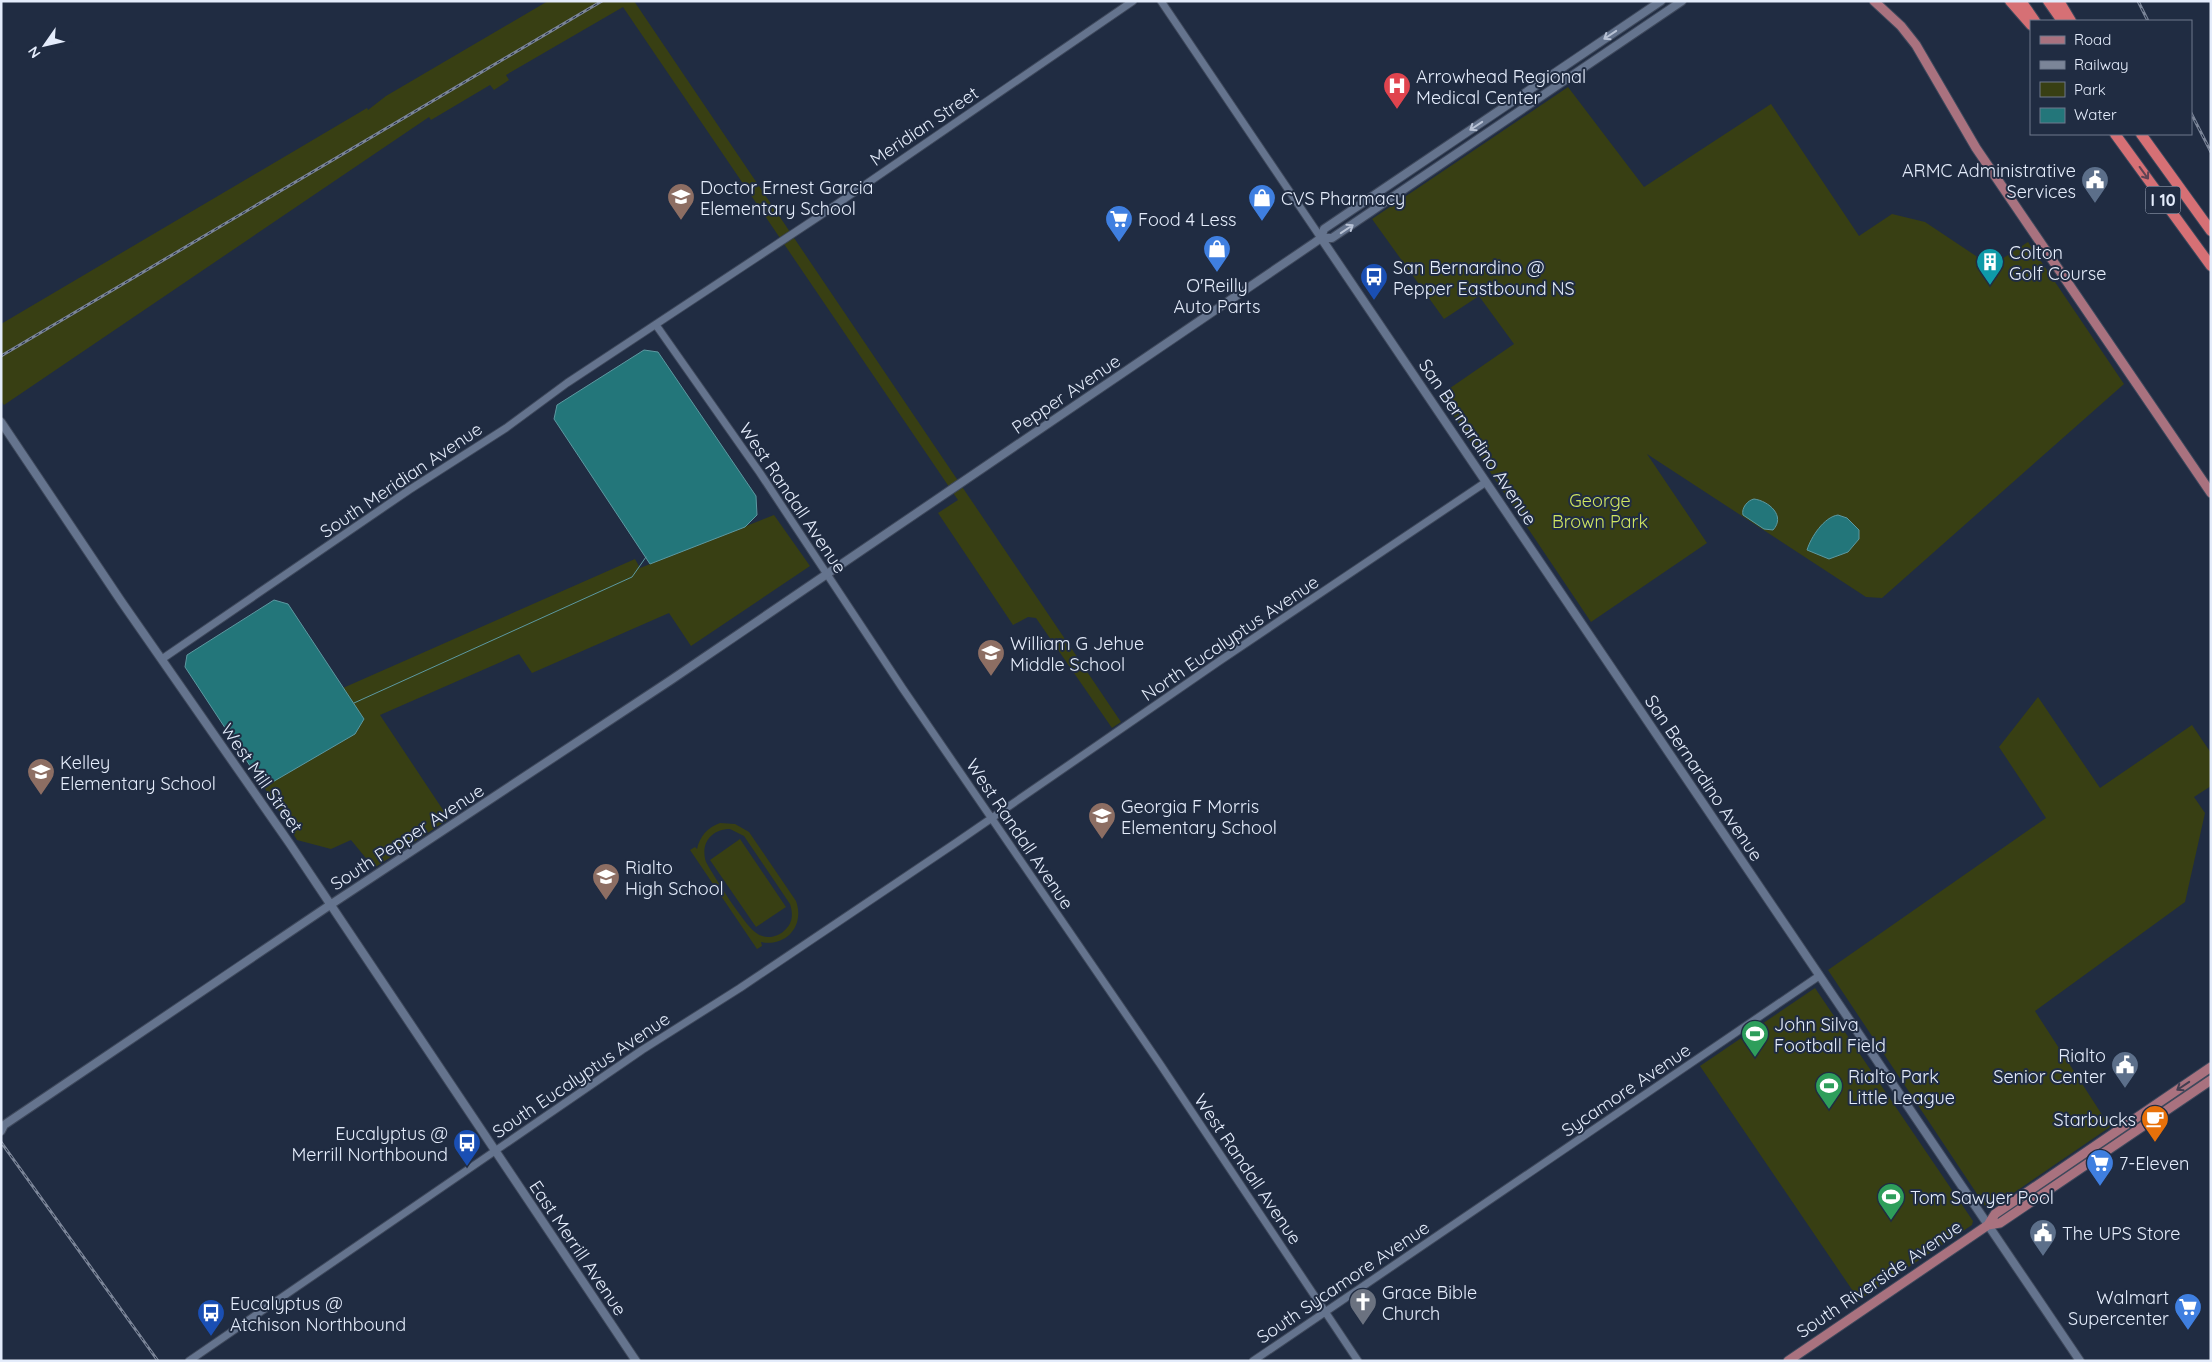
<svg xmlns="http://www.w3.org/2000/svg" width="2212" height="1362" viewBox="0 0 2212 1362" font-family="Quicksand,sans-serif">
	<rect width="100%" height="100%" fill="#202c42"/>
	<!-- green -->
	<path fill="#383f13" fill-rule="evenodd" d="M548,1h86l487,721 -9,6 -76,-110 -8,-1 -15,8 -75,-112 20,-13 -335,-493 -117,68 3,5 -15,10 -4,-5 -59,35 -2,-3 -425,288 -3,-4v-77l366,-216 1,2 18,-14z
		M1568,87l76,100 127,-83 88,132 33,-22 33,8 66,44 37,-24 96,142 -242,214 -16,-1 -219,-143 60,89 -116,79 -93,-138 -58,-89 74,-51 -35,-48 -35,23 -72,-100z
		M774,515l36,51 -119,80 -22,-33 -137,60 -13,-19 -139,61 69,104 -75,49 -23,-28 -20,9 -34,-9 -33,-53 91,-53 9,-15 -21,-31 292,-129 5,9z
		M2038,697l62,91 92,-63 19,28v33l-17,11 11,16 -20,89 -150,109 75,116 -117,80 -8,-1 -157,-236 218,-152 -47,-71z
		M720,823l15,1 14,8 47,69c9,25 -10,46 -35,41l1,4 -5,3 -67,-99 5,-3 2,2c3,-13 10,-21 23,-26zM730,829l14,7 46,68c3,9 3,18 -4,25 -8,9 -22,11 -31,3 -11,-8 -42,-57 -49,-70 -6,-18 5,-33 24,-33z
		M740,839l46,68 -30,20 -46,-67z
		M1815,988l158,233 -1,4 -113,75 -159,-234z"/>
	<!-- water -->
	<path fill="#23767a" stroke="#5d99a1" d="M644,350l14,2 98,144 1,19 -12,12 -95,37 -96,-145 3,-14z
		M1754,499c15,2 32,17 19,31l-9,-1 -21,-14c-2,-7 5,-15 11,-16z
		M1838,515l9,3 12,12v9l-11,13 -19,7 -22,-9c4,-13 17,-33 31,-35z
		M274,600l14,4 76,115 -9,15 -91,53 -79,-120 2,-12z"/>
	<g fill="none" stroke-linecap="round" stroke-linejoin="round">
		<!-- stream -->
		<path stroke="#5d99a1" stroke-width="1" d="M354,703l278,-126 14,-20"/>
		<defs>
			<path id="tertiary" d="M1161,1l160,237
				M656,325l104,148 143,216 257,375 198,297
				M162,659l247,-169 97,-62 61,-45 251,-166 315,-216
				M189,1361l453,-311 98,-62 217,-146 261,-180 268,-180
				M1253,1361l566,-385"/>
			<path id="secondary" d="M1321,238l759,1123
				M1321,238l3,-9 337,-228
				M1,422l120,179 169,243 346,517
				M1,1131l3,-6 326,-220 341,-225 643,-437 7,-5h11l350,-237"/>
			<path id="primary" d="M1874,1l27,25 15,19 60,103 235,345
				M1988,1225l12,-2 211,-143
				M1788,1361l200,-136 7,-11 216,-147"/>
			<path id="motorway" d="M2010,1l21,24
				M2021,1l14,20
				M2048,1l14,20
				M2059,1l12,20
				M2115,134l96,132
				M2141,134l70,97"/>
		</defs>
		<!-- tertiary casing -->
		<use href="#tertiary" stroke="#3e485b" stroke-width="9"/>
		<!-- secondary casing -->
		<use href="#secondary" stroke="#3e485b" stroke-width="10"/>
		<!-- primary casing -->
		<use href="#primary" stroke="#3e485b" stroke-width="11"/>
		<!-- motorway casing -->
		<use href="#motorway" stroke="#3e485b" stroke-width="12"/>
		<!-- tertiary -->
		<use href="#tertiary" stroke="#65748e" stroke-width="7"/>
		<!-- secondary -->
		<use href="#secondary" stroke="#65748e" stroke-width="8"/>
		<!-- primary -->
		<use href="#primary" stroke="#a9727f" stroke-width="9"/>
		<!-- motorway -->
		<use href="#motorway" stroke="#d67075" stroke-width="10"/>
		<defs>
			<path id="rail" d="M2138,1l10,20
				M2191,113l20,39
				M1,356l601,-355
				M1,1142l157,219"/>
		</defs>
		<!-- rail casing -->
		<use href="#rail" stroke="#7b8598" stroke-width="3"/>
		<!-- rail -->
		<use href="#rail" stroke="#202c42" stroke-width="1" stroke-dasharray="4" stroke-linecap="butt"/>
	</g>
	<!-- one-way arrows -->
	<defs><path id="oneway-shaft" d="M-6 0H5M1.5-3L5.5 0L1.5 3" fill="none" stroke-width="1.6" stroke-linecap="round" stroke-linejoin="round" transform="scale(1.25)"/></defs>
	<g stroke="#b8c2d5">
		<use href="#oneway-shaft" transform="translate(1610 35) rotate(146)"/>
		<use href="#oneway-shaft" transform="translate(1476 126) rotate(146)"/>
		<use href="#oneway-shaft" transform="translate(1347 229) rotate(-34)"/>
	</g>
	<use stroke="#604454" href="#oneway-shaft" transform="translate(2144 173) rotate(54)"/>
	<use stroke="#423e51" href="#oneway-shaft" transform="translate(2183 1086) rotate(146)"/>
	<!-- icons -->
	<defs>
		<symbol id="hospital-pin" viewBox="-11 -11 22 30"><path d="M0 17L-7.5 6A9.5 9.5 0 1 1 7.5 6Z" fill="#e0444e" stroke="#202c42"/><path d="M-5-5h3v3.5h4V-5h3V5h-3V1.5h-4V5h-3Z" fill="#fff"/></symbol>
		<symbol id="civic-pin" viewBox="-11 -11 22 30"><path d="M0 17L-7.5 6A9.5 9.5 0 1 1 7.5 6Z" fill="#5c6f8a" stroke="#202c42"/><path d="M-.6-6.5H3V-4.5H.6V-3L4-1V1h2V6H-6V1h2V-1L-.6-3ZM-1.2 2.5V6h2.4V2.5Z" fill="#fff"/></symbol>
		<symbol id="school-pin" viewBox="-11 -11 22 30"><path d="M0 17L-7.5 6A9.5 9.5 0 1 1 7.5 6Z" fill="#8d6e63" stroke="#202c42"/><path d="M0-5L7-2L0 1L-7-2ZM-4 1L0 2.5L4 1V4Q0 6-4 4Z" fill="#fff"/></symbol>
		<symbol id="shop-pin" viewBox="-11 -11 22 30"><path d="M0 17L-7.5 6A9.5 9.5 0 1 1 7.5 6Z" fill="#3f7fe0" stroke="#202c42"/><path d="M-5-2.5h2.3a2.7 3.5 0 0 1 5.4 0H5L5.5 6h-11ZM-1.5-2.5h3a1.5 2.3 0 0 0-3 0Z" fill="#fff"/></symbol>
		<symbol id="supermarket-pin" viewBox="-11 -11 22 30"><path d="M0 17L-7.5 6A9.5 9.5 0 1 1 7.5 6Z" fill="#3f7fe0" stroke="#202c42"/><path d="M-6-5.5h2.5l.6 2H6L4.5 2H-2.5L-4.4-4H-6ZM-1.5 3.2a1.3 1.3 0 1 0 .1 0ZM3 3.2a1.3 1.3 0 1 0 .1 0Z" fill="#fff"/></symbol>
		<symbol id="building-pin" viewBox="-11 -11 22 30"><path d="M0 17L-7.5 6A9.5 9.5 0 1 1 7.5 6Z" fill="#0f9aa8" stroke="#202c42"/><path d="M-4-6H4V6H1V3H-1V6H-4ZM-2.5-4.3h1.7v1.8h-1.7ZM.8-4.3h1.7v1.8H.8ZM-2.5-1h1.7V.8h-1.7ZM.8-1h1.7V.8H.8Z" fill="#fff"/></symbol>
		<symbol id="bus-pin" viewBox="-11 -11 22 30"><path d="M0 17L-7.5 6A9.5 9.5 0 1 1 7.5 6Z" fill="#1a4fb4" stroke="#202c42"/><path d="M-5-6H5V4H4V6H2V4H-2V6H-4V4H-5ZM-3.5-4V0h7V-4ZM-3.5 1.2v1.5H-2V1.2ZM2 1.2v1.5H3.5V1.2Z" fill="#fff"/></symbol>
		<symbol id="stadium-pin" viewBox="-11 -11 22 30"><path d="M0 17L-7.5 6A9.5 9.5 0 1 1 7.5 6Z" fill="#2e9e5b" stroke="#202c42"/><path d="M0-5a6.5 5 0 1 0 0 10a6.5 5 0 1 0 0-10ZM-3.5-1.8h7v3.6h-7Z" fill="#fff"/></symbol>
		<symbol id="cafe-pin" viewBox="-11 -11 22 30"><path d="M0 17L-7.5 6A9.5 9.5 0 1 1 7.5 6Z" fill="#e8710a" stroke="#202c42"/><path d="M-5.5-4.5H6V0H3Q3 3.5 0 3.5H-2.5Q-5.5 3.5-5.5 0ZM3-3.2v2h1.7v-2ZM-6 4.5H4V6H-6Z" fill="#fff"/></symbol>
		<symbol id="church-pin" viewBox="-11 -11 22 30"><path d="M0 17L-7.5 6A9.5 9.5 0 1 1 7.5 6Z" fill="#6b7280" stroke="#202c42"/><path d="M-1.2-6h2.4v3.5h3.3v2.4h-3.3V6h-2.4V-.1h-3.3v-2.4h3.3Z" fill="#fff"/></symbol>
	</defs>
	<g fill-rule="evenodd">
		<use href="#hospital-pin" x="1381" y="70" width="32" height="43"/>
		<use href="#civic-pin" x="2079" y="164" width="32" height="43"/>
		<use href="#school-pin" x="665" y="181" width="32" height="43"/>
		<use href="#shop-pin" x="1246" y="182" width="32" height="43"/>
		<use href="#supermarket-pin" x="1103" y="203" width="32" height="43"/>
		<use href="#shop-pin" x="1201" y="233" width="32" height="43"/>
		<use href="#building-pin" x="1974" y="246" width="32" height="43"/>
		<use href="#bus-pin" x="1358" y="261" width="32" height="43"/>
		<use href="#school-pin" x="975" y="637" width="32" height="43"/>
		<use href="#school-pin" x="25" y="756" width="32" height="43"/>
		<use href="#school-pin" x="1086" y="800" width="32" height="43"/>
		<use href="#school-pin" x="590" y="861" width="32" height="43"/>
		<use href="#stadium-pin" x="1739" y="1018" width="32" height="43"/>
		<use href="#civic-pin" x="2109" y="1049" width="32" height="43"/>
		<use href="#stadium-pin" x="1813" y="1070" width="32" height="43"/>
		<use href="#cafe-pin" x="2139" y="1103" width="32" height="43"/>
		<use href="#bus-pin" x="451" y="1127" width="32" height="43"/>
		<use href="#supermarket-pin" x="2084" y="1147" width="32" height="43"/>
		<use href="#stadium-pin" x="1875" y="1181" width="32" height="43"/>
		<use href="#civic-pin" x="2027" y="1217" width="32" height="43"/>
		<use href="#church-pin" x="1347" y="1286" width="32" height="43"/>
		<use href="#supermarket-pin" x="2172" y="1291" width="32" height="43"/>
		<use href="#bus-pin" x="195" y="1297" width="32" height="43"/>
	</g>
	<g text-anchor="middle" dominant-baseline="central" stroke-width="4" stroke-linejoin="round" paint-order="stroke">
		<!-- shield labels -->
		<rect fill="#202c42" stroke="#a9b2c4" stroke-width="1" x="2145.5" y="186.5" width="35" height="27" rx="4"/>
		<g font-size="16" font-weight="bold" fill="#e4ecfb">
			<text x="2163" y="200">I 10</text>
		</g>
		<!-- poi labels -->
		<g font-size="18" fill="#e4ecfb" stroke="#202c42" text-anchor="start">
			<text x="1416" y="76">Arrowhead Regional<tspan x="1416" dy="21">Medical Center</tspan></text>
			<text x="2076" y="170" text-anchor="end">ARMC Administrative<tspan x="2076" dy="21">Services</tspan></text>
			<text x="700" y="187">Doctor Ernest Garcia<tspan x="700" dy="21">Elementary School</tspan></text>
			<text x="1281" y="198">CVS Pharmacy</text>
			<text x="1138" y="219">Food 4 Less</text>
			<text x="2009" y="252">Colton<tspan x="2009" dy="21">Golf Course</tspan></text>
			<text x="1393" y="267">San Bernardino @<tspan x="1393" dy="21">Pepper Eastbound NS</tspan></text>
			<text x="1217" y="285" text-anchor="middle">O'Reilly<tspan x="1217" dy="21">Auto Parts</tspan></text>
			<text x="1010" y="643">William G Jehue<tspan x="1010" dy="21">Middle School</tspan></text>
			<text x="60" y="762">Kelley<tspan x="60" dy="21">Elementary School</tspan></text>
			<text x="1121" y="806">Georgia F Morris<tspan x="1121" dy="21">Elementary School</tspan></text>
			<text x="625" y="867">Rialto<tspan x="625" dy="21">High School</tspan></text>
			<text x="1774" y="1024">John Silva<tspan x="1774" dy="21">Football Field</tspan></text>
			<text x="2106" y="1055" text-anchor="end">Rialto<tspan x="2106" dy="21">Senior Center</tspan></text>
			<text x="1848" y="1076">Rialto Park<tspan x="1848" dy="21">Little League</tspan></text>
			<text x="2136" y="1119" text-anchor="end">Starbucks</text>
			<text x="448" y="1133" text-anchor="end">Eucalyptus @<tspan x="448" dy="21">Merrill Northbound</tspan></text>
			<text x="2119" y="1163">7-Eleven</text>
			<text x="1910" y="1197">Tom Sawyer Pool</text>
			<text x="2062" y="1233">The UPS Store</text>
			<text x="1382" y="1292">Grace Bible<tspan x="1382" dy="21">Church</tspan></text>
			<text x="2169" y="1297" text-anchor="end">Walmart<tspan x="2169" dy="21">Supercenter</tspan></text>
			<text x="230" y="1303">Eucalyptus @<tspan x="230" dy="21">Atchison Northbound</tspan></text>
		</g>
		<!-- street labels -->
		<g font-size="18" fill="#e4ecfb" stroke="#202c42">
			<text transform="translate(924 126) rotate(-34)">Meridian Street</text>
			<text transform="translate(1066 394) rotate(-34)">Pepper Avenue</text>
			<text transform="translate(1478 442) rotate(56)">San Bernardino Avenue</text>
			<text transform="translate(401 480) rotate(-34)">South Meridian Avenue</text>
			<text transform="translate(793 498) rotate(56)">West Randall Avenue</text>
			<text transform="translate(1230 638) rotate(-34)">North Eucalyptus Avenue</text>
			<text transform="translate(262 778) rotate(55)">West Mill Street</text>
			<text transform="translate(1704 778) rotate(56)">San Bernardino Avenue</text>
			<text transform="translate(1020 834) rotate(56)">West Randall Avenue</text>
			<text transform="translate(407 837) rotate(-33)">South Pepper Avenue</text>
			<text transform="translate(581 1075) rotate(-34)">South Eucalyptus Avenue</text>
			<text transform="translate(1626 1090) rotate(-34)">Sycamore Avenue</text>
			<text transform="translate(1248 1169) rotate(56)">West Randall Avenue</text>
			<text transform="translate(578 1248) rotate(56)">East Merrill Avenue</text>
			<text transform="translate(1879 1279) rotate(-34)">South Riverside Avenue</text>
			<text transform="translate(1343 1282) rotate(-34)">South Sycamore Avenue</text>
		</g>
		<!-- park labels -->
		<g font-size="18" fill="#cfe561" stroke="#202c42">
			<text x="1600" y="500">George<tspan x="1600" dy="21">Brown Park</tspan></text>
		</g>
	</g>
	<!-- border -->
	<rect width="2212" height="1362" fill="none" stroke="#e4ecfb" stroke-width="5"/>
	<!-- legend -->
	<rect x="2030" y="20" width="162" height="115" fill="#202c42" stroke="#6e798c"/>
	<rect x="2040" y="36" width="25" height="8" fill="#a9727f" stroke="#6e798c"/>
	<text x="2074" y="45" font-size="15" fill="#e4ecfb">Road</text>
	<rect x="2040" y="61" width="25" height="8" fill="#7b8598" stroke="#6e798c"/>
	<text x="2074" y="70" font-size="15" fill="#e4ecfb">Railway</text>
	<rect x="2040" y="82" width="25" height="15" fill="#383f13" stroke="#6e798c"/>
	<text x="2074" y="95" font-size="15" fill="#e4ecfb">Park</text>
	<rect x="2040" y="108" width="25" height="15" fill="#23767a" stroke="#6e798c"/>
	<text x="2074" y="120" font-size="15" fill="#e4ecfb">Water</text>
	<!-- north arrow -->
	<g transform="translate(45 45) rotate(236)" stroke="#202c42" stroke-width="4" paint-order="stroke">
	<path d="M0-4L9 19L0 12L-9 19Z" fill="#e4ecfb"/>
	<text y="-8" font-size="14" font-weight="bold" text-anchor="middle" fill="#e4ecfb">N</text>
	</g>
</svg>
